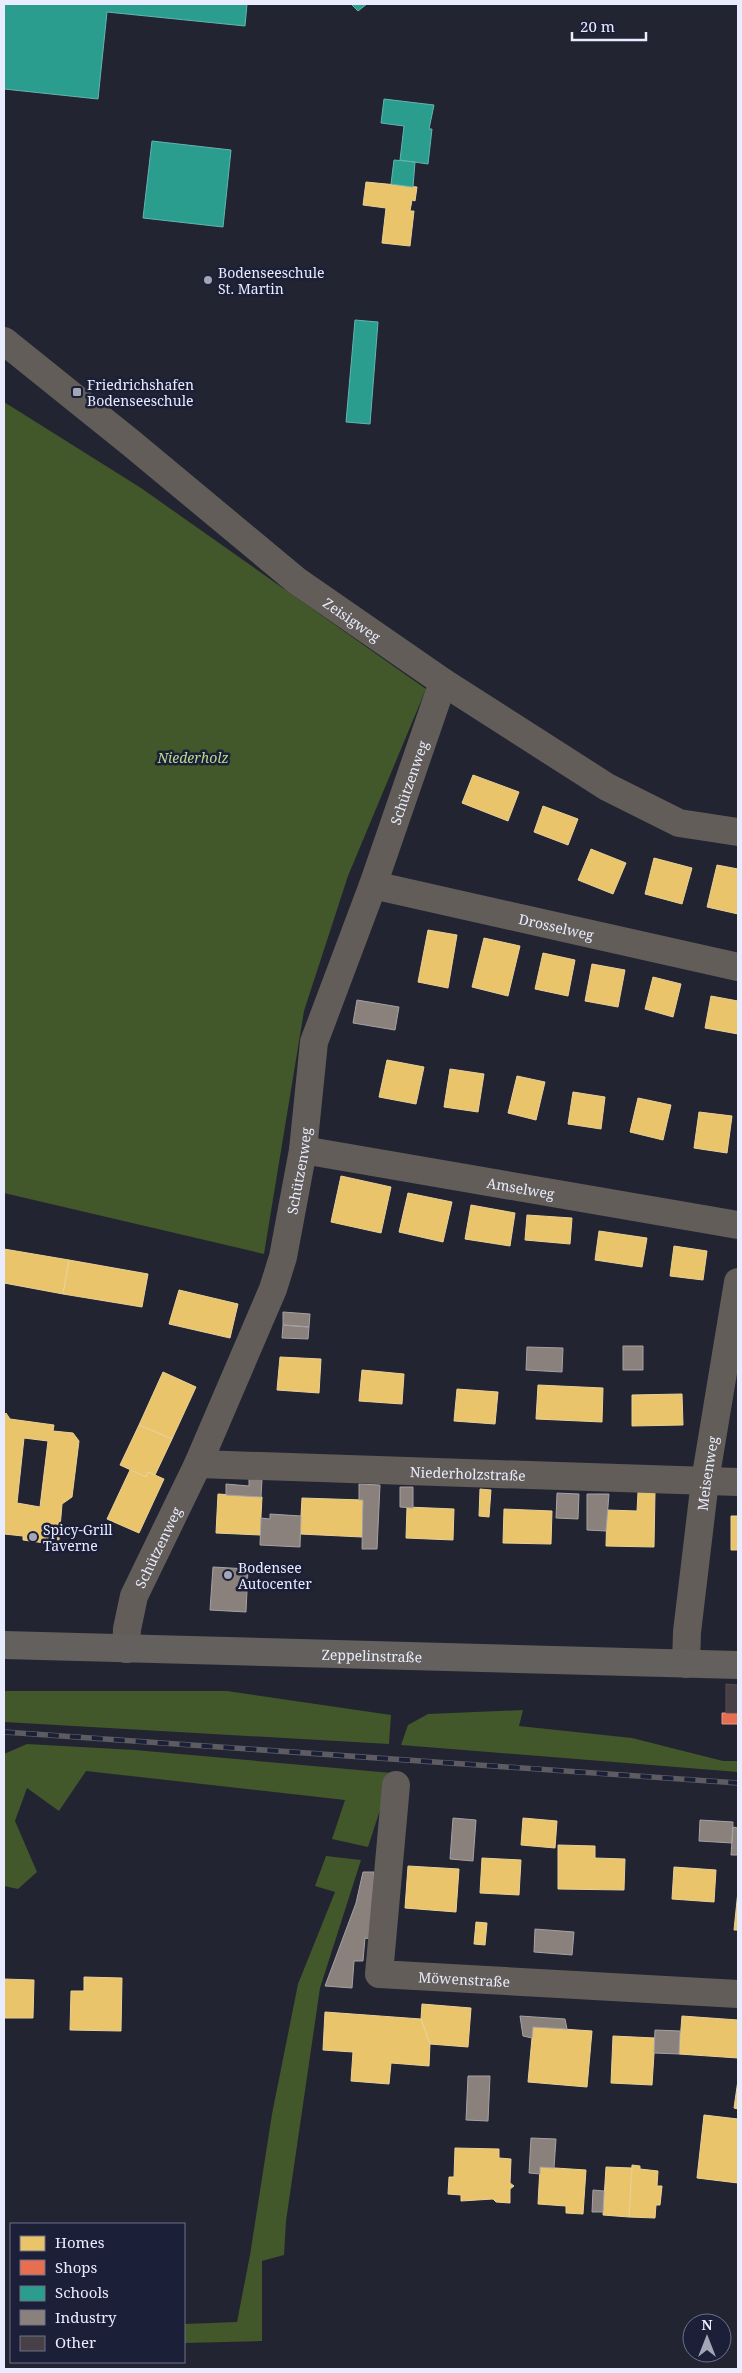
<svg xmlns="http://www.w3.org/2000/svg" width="742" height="2373" viewBox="0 0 742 2373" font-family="'Noto Serif',serif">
	<rect width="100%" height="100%" fill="#222432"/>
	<!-- forest -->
	<path fill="#42572a" d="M4,402l137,86 285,201 -78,187 -44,135 -40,243 -260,-61z
		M4,1691h223l164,24 -2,29 -385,-22z
		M523,1710l-4,16 113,12 91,23h15v11l-337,-27 7,-20 20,-11z
		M27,1744l108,6 257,23 -24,74 -36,-8 13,-39 -259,-29 -27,40 -32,-23 -12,33 22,51 -19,17 -14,-3v-132z
		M326,1856l35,4 -41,128 -34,233 -2,34 -22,6v80l-78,2v-19l53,-2 13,-67 22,-141 26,-130 37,-92 -20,-6z"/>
	<!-- homes -->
	<path fill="#e9c46a" stroke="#e9d096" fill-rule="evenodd" d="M366,182l51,5 -2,14 -3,-1 -2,11h4l-4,35 -28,-3 4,-35 -23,-3z
		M473,775l46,17 -11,29 -46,-18z
		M543,806l35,13 -10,26 -34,-13z
		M591,849l35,14 -13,31 -35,-14z
		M654,858l38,10 -10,36 -37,-10z
		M717,865l21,4v45l-31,-7z
		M428,930l29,5 -9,53 -30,-6z
		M484,938l36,8 -12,50 -36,-9z
		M543,953l32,7 -7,36 -33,-7z
		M592,964l33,6 -7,37 -33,-6z
		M653,977l28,7 -8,33 -28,-8z
		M711,996l27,5v33l-33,-6z
		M387,1060l37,7 -8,37 -37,-7z
		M450,1069l34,5 -6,38 -34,-5z
		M517,1076l28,6 -9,38 -28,-7z
		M573,1092l32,5 -4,32 -33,-5z
		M638,1098l33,7 -8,35 -33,-8z
		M699,1112l33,4 -5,37 -33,-5z
		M341,1176l50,11 -10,46 -50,-11z
		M408,1193l44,9 -9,40 -44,-10z
		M471,1205l44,8 -5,33 -45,-7z
		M527,1215l45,3 -2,26 -45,-4z
		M599,1231l48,7 -5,29 -47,-7z
		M674,1246l33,5 -4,29 -33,-4z
		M4,1249l65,11 -6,34 -59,-11z
		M69,1260l79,14 -6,33 -79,-13z
		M179,1290l59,14 -8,34 -61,-14z
		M280,1357l41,2 -2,34 -42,-3z
		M362,1370l42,4 -2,30 -43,-3z
		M163,1372l33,15 -24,52 -33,-14z
		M538,1385l65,3 -1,34 -66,-3z
		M457,1389l41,3 -3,32 -41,-3z
		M682,1394l1,31 -51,1v-31z
		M6,1413l4,6 44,6 -1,6 20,2 6,8 -7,56 -10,7 -3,36 -13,-2 -1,5 -22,-3v-4l-19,-2v-118zM24,1438l24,3 -8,66 -23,-4z
		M139,1425l33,14 -17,36 -7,-3 -2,5 -26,-12z
		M130,1470l16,7 2,-5 16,7 -25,54 -32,-14z
		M480,1489l11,1 -2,27 -10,-1z
		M638,1492h17l-1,55 -48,-1 1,-36 30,1z
		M218,1494l44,3 -2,38 -44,-2z
		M302,1498l61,2 -1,37 -62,-3z
		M407,1507l47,2 -1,31 -47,-2z
		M504,1509l48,2 -1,33 -48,-1z
		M731,1516h7v34h-7z
		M523,1818l34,3 -2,27 -34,-3z
		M558,1845l37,1v12l30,1 -1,31 -66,-1z
		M482,1858l39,2 -2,35 -39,-2z
		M408,1866l51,3 -3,43 -51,-4z
		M674,1867l42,3 -2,32 -42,-3z
		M738,1891v39h-4z
		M476,1922l11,1 -2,22 -11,-1z
		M84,1977l38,1 -1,53 -51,-1 1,-39h13z
		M4,1979l30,1 -1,38h-29z
		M422,2004l49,4 -3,39 -38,-3 -9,-25z
		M325,2012l96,7 9,25 -1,22 -38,-3 -2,21 -38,-3 2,-29 -30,-2z
		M682,2016l56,4v38l-59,-4z
		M533,2027l59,4 -5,56 -59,-5z
		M613,2036l42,2 -3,47 -41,-2z
		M738,2080v29l-4,-1z
		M704,2115l34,4v64l-41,-5z
		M455,2148l44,1v9l12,1 -1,24 4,3 -4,3v14l-14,-1 -3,-3 -32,2v-6l-13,-1 1,-17h5z
		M632,2165l8,1v3l18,2 -1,15h5l-2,19h-4l-1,13 -26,-1z
		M540,2167l46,3 -3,44 -17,-1v-7l-28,-2z
		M606,2167l26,1 -3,49 -26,-2z"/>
	<!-- shops -->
	<path fill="#e76f51" stroke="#e89485" d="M722,1713h16v11h-16z"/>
	<!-- schools -->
	<path fill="#2a9d8f" stroke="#63b5b0" d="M4,4h243l-2,22 -138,-14 -9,87 -94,-10z
		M351,4h16l-9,7z
		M384,99l50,6 -5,24h3l-4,35 -28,-4 4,-34 -23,-3z
		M152,141l79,9 -8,77 -80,-9z
		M394,160l21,2 -2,25 -22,-3z
		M355,320l23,2 -8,102 -24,-2z"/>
	<!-- industry -->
	<path fill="#8a817c" stroke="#a6a1a3" d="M357,1000l42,7 -4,23 -42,-7z
		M283,1312l27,2 -1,13 -26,-2z
		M283,1325l26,2 -1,12 -26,-1z
		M623,1346h20v24h-20z
		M527,1347l36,1 -1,24 -36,-2z
		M249,1478l13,1 -1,18 -35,-2v-11l23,2z
		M359,1484l21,1 -3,64h-15l1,-49h-4z
		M400,1487h13v21l-13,-1z
		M557,1493l22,1 -1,25 -22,-1z
		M587,1494h22l-3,37 -19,-1z
		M270,1514l31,2 -1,31 -40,-2 1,-27 9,1z
		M213,1567l35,2 -2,43 -36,-2z
		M453,1818l23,2 -3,41 -23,-2z
		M700,1820l33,2 -1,21 -33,-2z
		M733,1827l5,1v27h-7z
		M363,1872h11l-3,67 -6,-1 -2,23h-9l-2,27 -27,-2 31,-83z
		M535,1929l39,3 -2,23 -38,-3z
		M520,2016l45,3 2,10 -34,-2 -1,11 -9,-2z
		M655,2030l25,1 -1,23 -25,-1z
		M468,2076h22l-2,45 -22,-1z
		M531,2138l25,1 -2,29 -14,-1v7l-11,-1z
		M593,2190l11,1 -1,21h-11z"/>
	<!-- building -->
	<path fill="#484047" stroke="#544d53" d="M726,1684l12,1v28h-12z"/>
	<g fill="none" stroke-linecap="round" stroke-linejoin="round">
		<!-- minor -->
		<g stroke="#625d59" stroke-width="28">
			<path id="s1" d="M4,341l127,102 166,138 146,101 164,105 72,36 59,9"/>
			<path id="s2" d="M373,885l365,82"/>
			<path id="s3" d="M303,1150l435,75"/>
			<path id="s4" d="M198,1464l540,18"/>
			<path id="s5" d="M126,1649l1,-20 7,-33 64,-132 75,-175 10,-32 20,-107 11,-108 59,-157 70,-203"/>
			<path id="s6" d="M686,1664l1,-32 18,-151 33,-199"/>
			<path id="s7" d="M396,1785l-17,189 359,20"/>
		</g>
		<!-- secondary -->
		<path stroke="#64605d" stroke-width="28" id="s8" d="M4,1645l734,20"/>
		<defs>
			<path id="rail" d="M4,1732l734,51"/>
		</defs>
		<!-- rail casing -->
		<use href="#rail" stroke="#5e5c62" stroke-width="5.5"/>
		<!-- rail -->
		<use href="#rail" stroke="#1c1f38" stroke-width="4" stroke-dasharray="11" stroke-linecap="butt"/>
	</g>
	<!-- markers -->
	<g fill="#a3a6b7" stroke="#1c1f38" stroke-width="2">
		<circle cx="208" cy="280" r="5"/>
		<rect x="72" y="387" width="10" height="10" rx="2.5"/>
		<circle cx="33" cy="1537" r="5"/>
		<circle cx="228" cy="1575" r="5"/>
	</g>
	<g text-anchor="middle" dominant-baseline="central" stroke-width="5" stroke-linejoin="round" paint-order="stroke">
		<!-- poi labels -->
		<g font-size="14" fill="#e9ecfe" stroke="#1c1f38" text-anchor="start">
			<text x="218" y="272">Bodenseeschule<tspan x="218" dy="16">St. Martin</tspan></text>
			<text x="87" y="384">Friedrichshafen<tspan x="87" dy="16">Bodenseeschule</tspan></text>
			<text x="43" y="1529">Spicy-Grill<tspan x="43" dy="16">Taverne</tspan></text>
			<text x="238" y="1567">Bodensee<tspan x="238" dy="16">Autocenter</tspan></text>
		</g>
		<!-- street labels -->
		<g font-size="14" fill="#e9ecfe" stroke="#1c1f38">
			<text stroke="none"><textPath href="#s1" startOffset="446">Zeisigweg</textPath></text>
			<text stroke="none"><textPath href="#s5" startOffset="918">Schützenweg</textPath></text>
			<text stroke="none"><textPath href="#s2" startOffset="188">Drosselweg</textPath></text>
			<text stroke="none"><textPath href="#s5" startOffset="512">Schützenweg</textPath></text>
			<text stroke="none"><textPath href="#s3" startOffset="221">Amselweg</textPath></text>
			<text stroke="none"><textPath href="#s4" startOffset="270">Niederholzstraße</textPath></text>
			<text stroke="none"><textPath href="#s6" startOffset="192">Meisenweg</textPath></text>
			<text stroke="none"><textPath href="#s5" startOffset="108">Schützenweg</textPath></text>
			<text stroke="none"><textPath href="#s8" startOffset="368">Zeppelinstraße</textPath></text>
			<text stroke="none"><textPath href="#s7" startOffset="275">Möwenstraße</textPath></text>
		</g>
		<!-- park labels -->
		<g font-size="14" font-style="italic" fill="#b7dd8b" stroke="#1c1f38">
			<text x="193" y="757">Niederholz</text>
		</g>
	</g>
	<!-- border -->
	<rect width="742" height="2373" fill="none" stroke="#e9ecfe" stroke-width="10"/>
	<!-- legend -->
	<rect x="10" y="2223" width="175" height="140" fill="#1c1f38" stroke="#6e7187"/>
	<rect x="20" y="2236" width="25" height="15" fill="#e9c46a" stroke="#6e7187"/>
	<text x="55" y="2248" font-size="15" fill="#e9ecfe">Homes</text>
	<rect x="20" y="2260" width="25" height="15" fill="#e76f51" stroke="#6e7187"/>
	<text x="55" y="2273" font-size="15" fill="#e9ecfe">Shops</text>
	<rect x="20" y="2286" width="25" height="15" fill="#2a9d8f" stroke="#6e7187"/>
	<text x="55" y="2298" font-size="15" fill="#e9ecfe">Schools</text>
	<rect x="20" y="2310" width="25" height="15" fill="#8a817c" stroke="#6e7187"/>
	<text x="55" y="2323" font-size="15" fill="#e9ecfe">Industry</text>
	<rect x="20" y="2336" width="25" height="15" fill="#484047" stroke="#6e7187"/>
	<text x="55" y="2348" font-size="15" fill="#e9ecfe">Other</text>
	<!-- north arrow -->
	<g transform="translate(707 2338)"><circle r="24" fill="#1c1f38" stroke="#6e7187"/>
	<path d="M0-4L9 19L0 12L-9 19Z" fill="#a3a6b7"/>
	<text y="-8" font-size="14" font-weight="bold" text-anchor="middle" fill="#e9ecfe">N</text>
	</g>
	<!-- scale -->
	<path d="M572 32v8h74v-8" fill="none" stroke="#e9ecfe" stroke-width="2.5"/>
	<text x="580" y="32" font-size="15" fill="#e9ecfe" stroke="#1c1f38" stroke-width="4" paint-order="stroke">20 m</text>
</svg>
